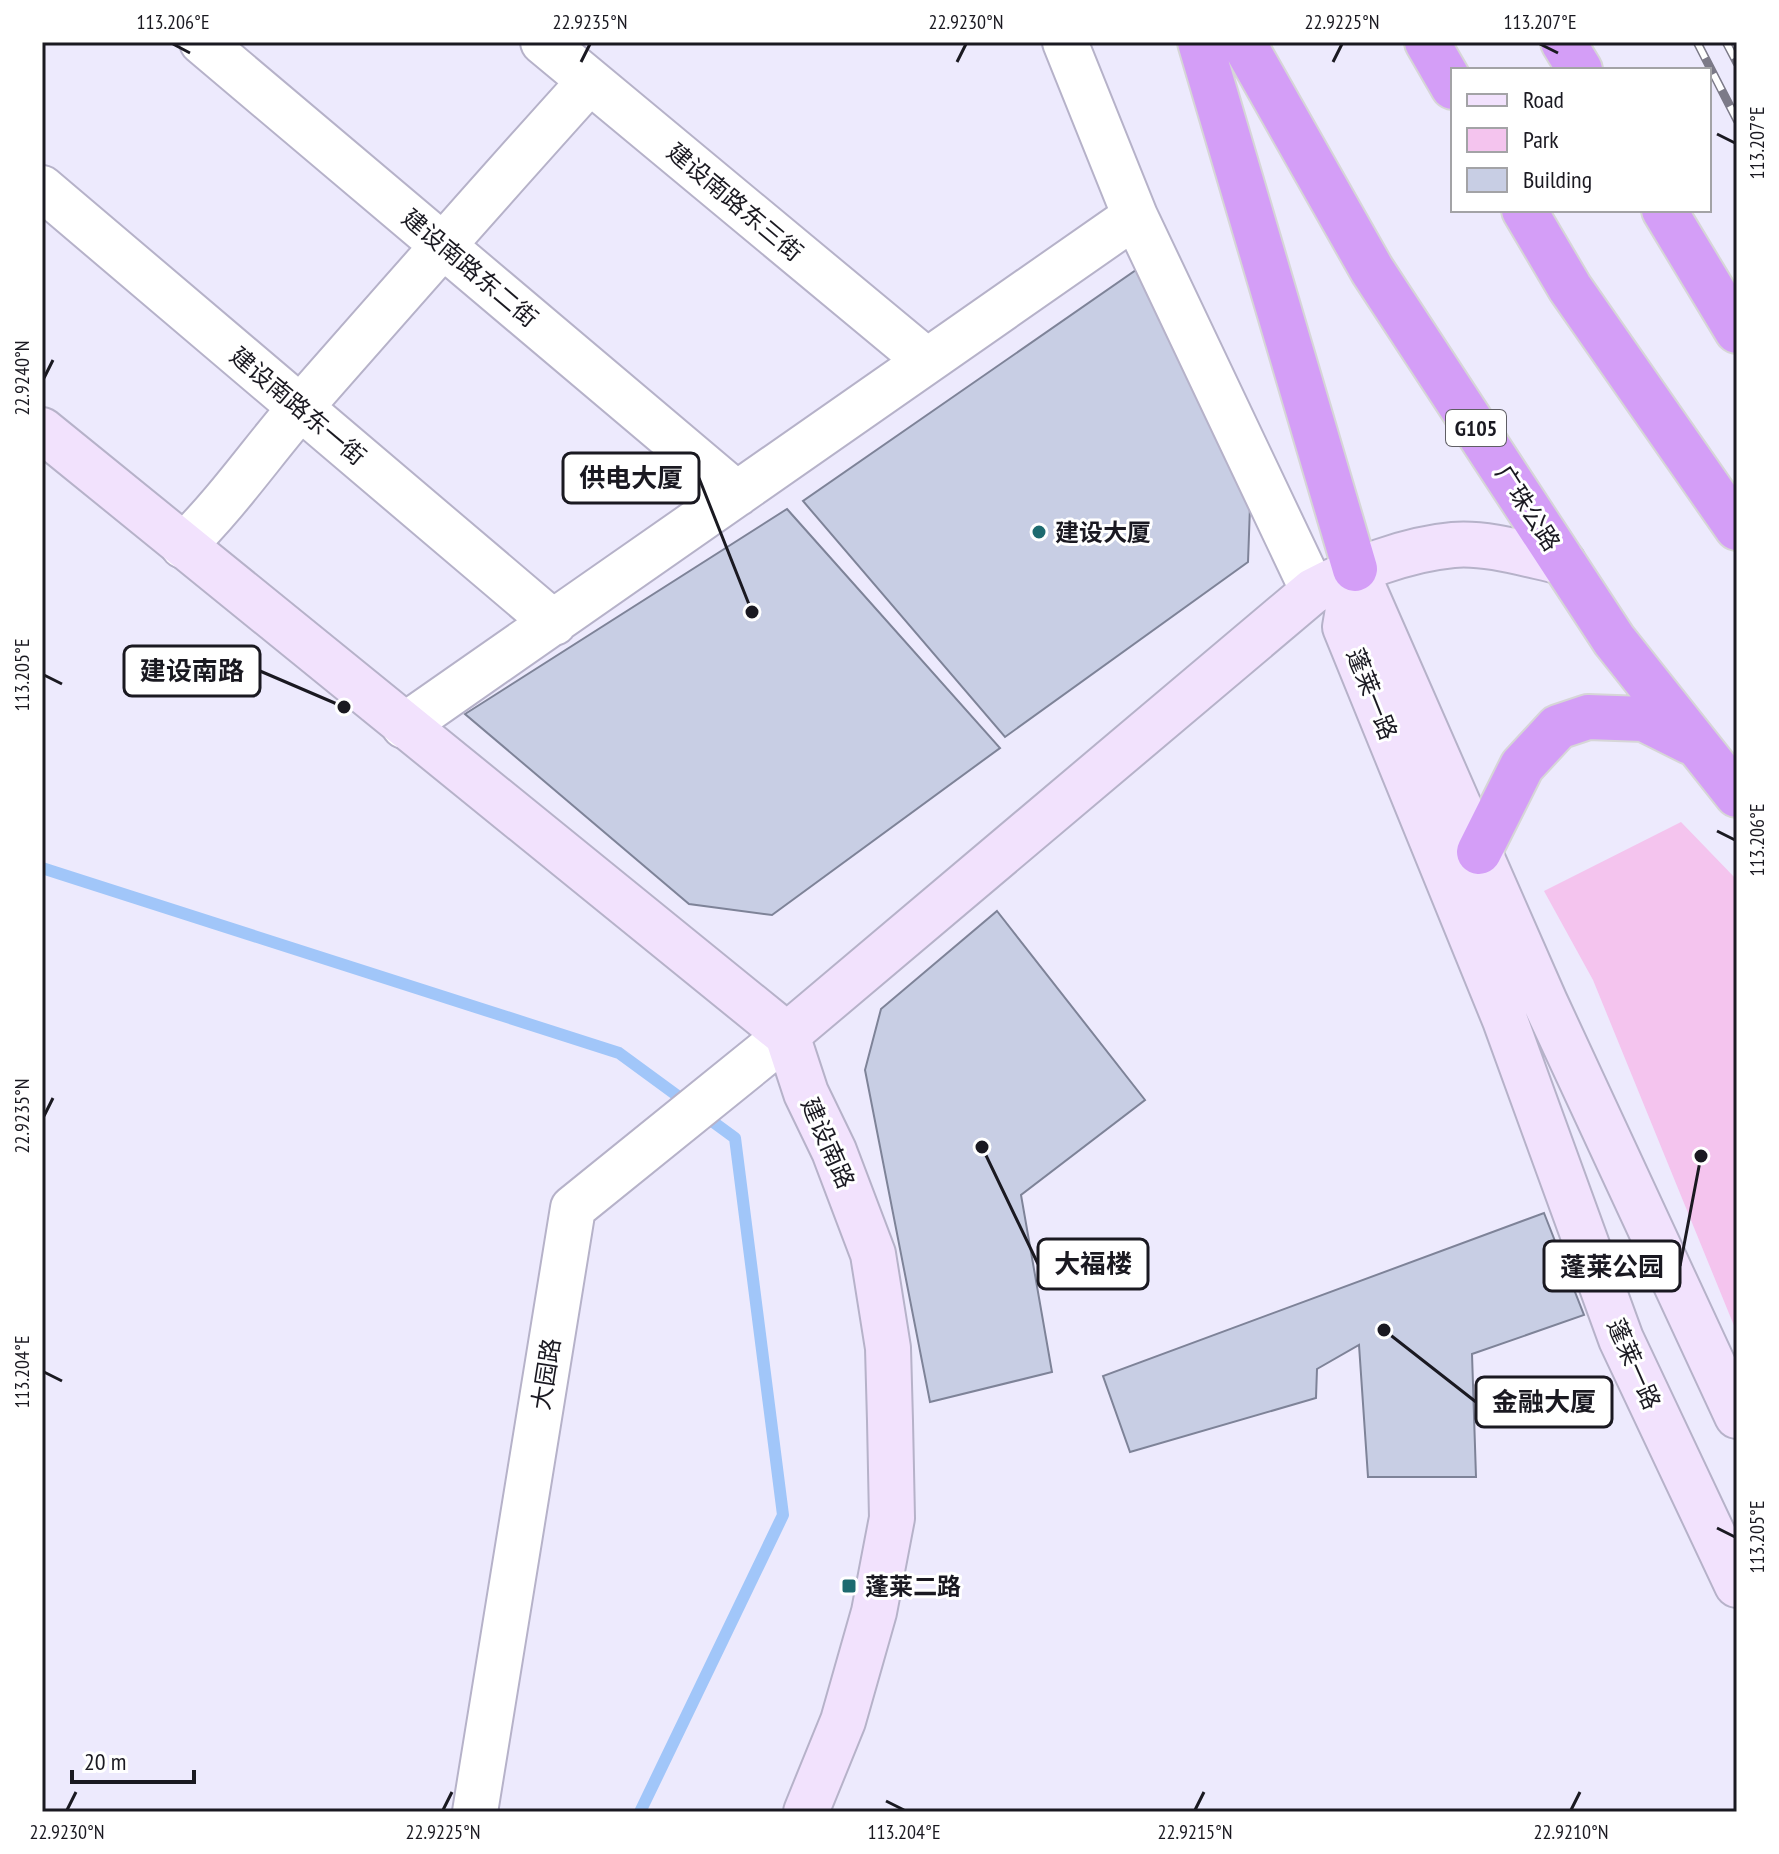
<svg xmlns="http://www.w3.org/2000/svg" width="1779" height="1854" viewBox="0 0 1779 1854" font-family="'PT Sans Narrow','Noto Sans SC',sans-serif">
	<rect width="100%" height="100%" fill="#edeafd"/>
	<!-- green -->
	<path fill="#f4c4ee" d="M1681,822l56,58v453l-144,-353 -49,-89z"/>
	<g fill="none" stroke-linecap="round" stroke-linejoin="round">
		<!-- stream -->
		<path stroke="#a1c6f9" stroke-width="12" d="M42,868l577,185 116,85 48,377 -143,297"/>
	</g>
	<!-- building -->
	<path fill="#c8cee4" stroke="#7e8398" stroke-width="2" d="M1136,270l115,209 -3,83 -243,175 -202,-236z
		M787,509l213,239 -228,167 -83,-11 -224,-190z
		M997,911l148,189 -124,95 31,177 -122,30 -65,-332 16,-61z
		M1544,1213l40,102 -112,39 4,123h-108l-9,-132 -42,24 -1,29 -186,54 -27,-76z"/>
	<g fill="none" stroke-linecap="round" stroke-linejoin="round">
		<defs>
			<path id="street" d="M202,42l535,452
				M543,42l384,319
				M1065,42l70,174 178,375
				M42,188l512,435
				M183,546c46,-45 81,-97 123,-145 94,-107 188,-214 284,-320
				M404,726l731,-510
				M475,1812l98,-604 214,-173"/>
			<path id="secondary" d="M42,430l745,605 19,58 28,58 39,103 15,94 2,73 2,97 -18,94 -31,109 -37,91
				M1355,569l-10,58 160,393 116,319 116,246
				M1355,569l190,433 192,414
				M787,1035l526,-444c40,-21 94,-42 140,-46 35,-3 76,10 110,17"/>
			<path id="highway" d="M1200,42l155,527
				M1243,42l129,228 242,370 123,155
				M1427,42l26,45
				M1563,42l17,28
				M1524,210l46,78 167,240
				M1664,210l73,121
				M1479,852l43,-86 36,-39 30,-10 56,2 46,23"/>
		</defs>
		<!-- street casing -->
		<use href="#street" stroke="#b6b2c9" stroke-width="48"/>
		<!-- secondary casing -->
		<use href="#secondary" stroke="#b6b2c9" stroke-width="48"/>
		<!-- highway casing -->
		<use href="#highway" stroke="#d6d6d7" stroke-width="48"/>
		<!-- street -->
		<use href="#street" stroke="#fff" stroke-width="44"/>
		<!-- secondary -->
		<use href="#secondary" stroke="#f2e2fd" stroke-width="44"/>
		<!-- highway -->
		<use href="#highway" stroke="#d49ef7" stroke-width="44"/>
		<defs>
			<path id="rail" d="M1697,42l40,78
				M1726,42l11,21"/>
		</defs>
		<!-- rail casing -->
		<use href="#rail" stroke="#7c7a88" stroke-width="9"/>
		<!-- rail -->
		<use href="#rail" stroke="#fff" stroke-width="6" stroke-dasharray="18" stroke-linecap="butt"/>
	</g>
	<!-- ticks -->
	<path fill="none" stroke="#1a1921" stroke-width="3" d="M173,44l17,9M1540,44l18,9M581,62l9,-18M957,62l9,-18M1333,62l9,-18M1717,134l18,9M44,378l9,-18M44,675l18,9M1717,831l18,9M44,1116l9,-18M44,1372l18,9M1717,1528l18,9M886,1801l18,9M67,1810l9,-18M443,1810l9,-18M1195,1810l9,-18M1571,1810l9,-18"/>
	<!-- markers -->
	<g fill="#1d6a6f" stroke="#fff" stroke-width="3">
		<circle cx="1039" cy="532" r="8"/>
		<rect x="841" y="1578" width="16" height="16" rx="4"/>
	</g>
	<g text-anchor="middle" dominant-baseline="central" stroke-width="6" stroke-linejoin="round" paint-order="stroke">
		<!-- shield labels -->
		<rect fill="#fff" stroke="#5f5e64" stroke-width="2" x="1446" y="410" width="60" height="36" rx="6"/>
		<g font-size="22" font-weight="bold" fill="#1a1921">
			<text x="1476" y="428">G105</text>
		</g>
		<!-- street labels -->
		<g font-size="24" fill="#1a1921" stroke="#fff">
			<text transform="translate(735 202) rotate(40)">建设南路东三街</text>
			<text transform="translate(470 268) rotate(40)">建设南路东二街</text>
			<text transform="translate(298 406) rotate(40)">建设南路东一街</text>
			<text transform="translate(1528 508) rotate(57)">广珠公路</text>
			<text transform="translate(1372 694) rotate(68)">蓬莱一路</text>
			<text transform="translate(828 1143) rotate(66)">建设南路</text>
			<text transform="translate(1634 1364) rotate(66)">蓬莱一路</text>
			<text transform="translate(546 1374) rotate(-81)">大园路</text>
		</g>
		<!-- poi labels -->
		<g font-size="24" font-weight="bold" fill="#1a1921" stroke="#fff" text-anchor="start">
			<text x="1055" y="532">建设大厦</text>
			<text x="865" y="1586">蓬莱二路</text>
		</g>
	</g>
	<!-- callouts -->
	<path fill="none" stroke="#1a1921" stroke-width="3" d="M752 612L699 478M344 707L260 671M982 1147L1038 1264M1701 1156L1680 1266M1384 1330L1476 1402"/>
	<g fill="#1a1921" stroke="#fff" stroke-width="3">
		<circle cx="752" cy="612" r="8"/>
		<circle cx="344" cy="707" r="8"/>
		<circle cx="982" cy="1147" r="8"/>
		<circle cx="1701" cy="1156" r="8"/>
		<circle cx="1384" cy="1330" r="8"/>
	</g>
	<g fill="#fff" stroke="#1a1921" stroke-width="3">
		<rect x="563" y="453" width="136" height="50" rx="8"/>
		<rect x="124" y="646" width="136" height="50" rx="8"/>
		<rect x="1038" y="1239" width="110" height="50" rx="8"/>
		<rect x="1544" y="1241" width="136" height="50" rx="8"/>
		<rect x="1476" y="1377" width="136" height="50" rx="8"/>
	</g>
	<g font-size="26" text-anchor="middle" font-weight="bold" fill="#1a1921">
		<text x="631" y="487">供电大厦</text>
		<text x="192" y="680">建设南路</text>
		<text x="1093" y="1273">大福楼</text>
		<text x="1612" y="1276">蓬莱公园</text>
		<text x="1544" y="1411">金融大厦</text>
	</g>
	<!-- border -->
	<rect width="1779" height="1854" fill="none" stroke="#ffffff" stroke-width="88"/>
	<!-- legend -->
	<rect x="1451" y="68" width="260" height="144" fill="#ffffff" stroke="#a3a3a6" stroke-width="2"/>
	<rect x="1467" y="94" width="40" height="12" fill="#f2e2fd" stroke="#a3a3a6" stroke-width="2"/>
	<text x="1523" y="108" font-size="24" fill="#1a1921">Road</text>
	<rect x="1467" y="128" width="40" height="24" fill="#f4c4ee" stroke="#a3a3a6" stroke-width="2"/>
	<text x="1523" y="148" font-size="24" fill="#1a1921">Park</text>
	<rect x="1467" y="168" width="40" height="24" fill="#c8cee4" stroke="#a3a3a6" stroke-width="2"/>
	<text x="1523" y="188" font-size="24" fill="#1a1921">Building</text>
	<!-- scale -->
	<path d="M72 1770v12h122v-12" fill="none" stroke="#1a1921" stroke-width="4"/>
	<text x="84" y="1770" font-size="24" fill="#1a1921" stroke="#ffffff" stroke-width="6" paint-order="stroke">20 m</text>
	<rect x="44" y="44" width="1691" height="1766" fill="none" stroke="#1a1921" stroke-width="3"/>
	<g font-size="20" text-anchor="middle" fill="#1a1921">
		<text x="173" y="29">113.206°E</text>
		<text x="590" y="29">22.9235°N</text>
		<text x="966" y="29">22.9230°N</text>
		<text x="1342" y="29">22.9225°N</text>
		<text x="1540" y="29">113.207°E</text>
		<text transform="translate(1757 143) rotate(-90)" y="7">113.207°E</text>
		<text transform="translate(22 378) rotate(-90)" y="7">22.9240°N</text>
		<text transform="translate(22 675) rotate(-90)" y="7">113.205°E</text>
		<text transform="translate(1757 840) rotate(-90)" y="7">113.206°E</text>
		<text transform="translate(22 1116) rotate(-90)" y="7">22.9235°N</text>
		<text transform="translate(22 1372) rotate(-90)" y="7">113.204°E</text>
		<text transform="translate(1757 1537) rotate(-90)" y="7">113.205°E</text>
		<text x="67" y="1839">22.9230°N</text>
		<text x="443" y="1839">22.9225°N</text>
		<text x="904" y="1839">113.204°E</text>
		<text x="1195" y="1839">22.9215°N</text>
		<text x="1571" y="1839">22.9210°N</text>
	</g>
</svg>
